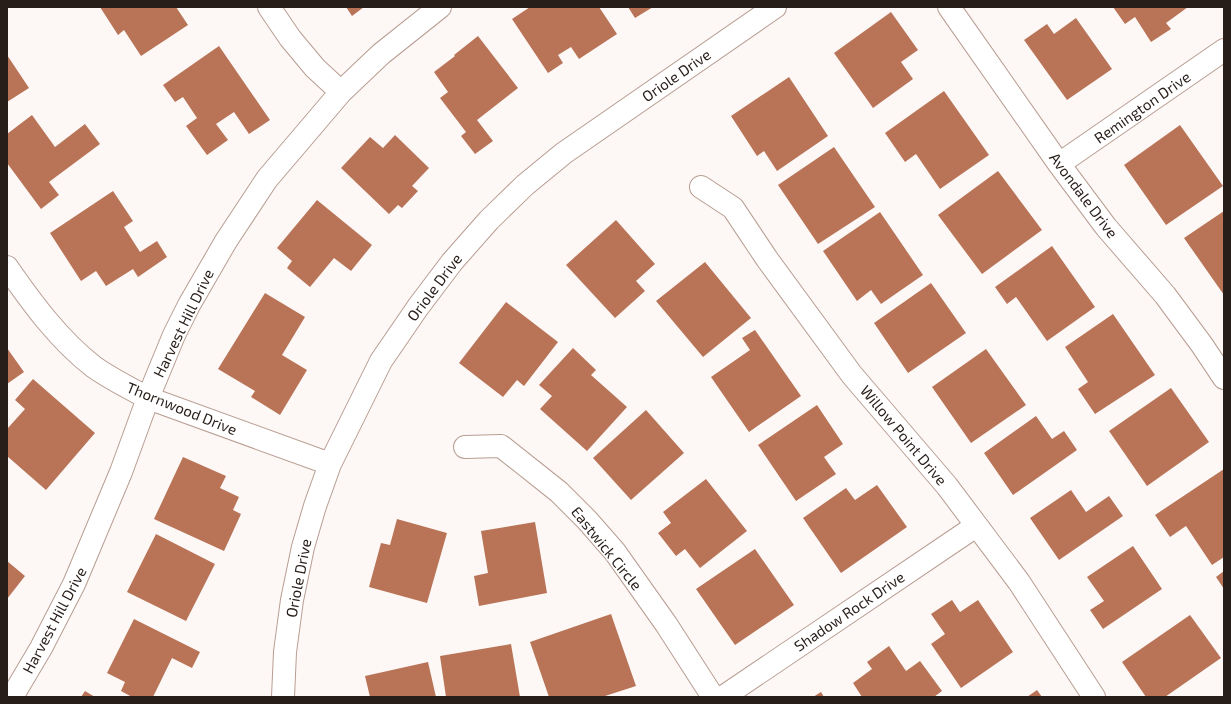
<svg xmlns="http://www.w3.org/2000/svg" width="1231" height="704" viewBox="0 0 1231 704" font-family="'Exo 2',sans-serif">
	<rect width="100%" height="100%" fill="#fdf8f5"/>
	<!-- building -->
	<path fill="#b97458" d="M100,7h76l12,18 -47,31 -17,-26 -6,5z
		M346,7h18l-12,9z
		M530,7h69l18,27 -38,25 -8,-12 -13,8 5,8 -15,10 -36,-54z
		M628,7h25l-18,11z
		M1113,7h75l-22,16 5,6 -20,13 -16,-25 -10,7z
		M891,12l27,38 -17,12 12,17 -40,29 -39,-55z
		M1076,18l36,51 -45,31 -43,-60 23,-16 7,10z
		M478,36l40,52 -41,32 16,21 -18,13 -14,-18 5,-4 -26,-34 8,-6 -14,-20 21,-16 -1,-1z
		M219,46l51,74 -21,14 -15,-22 -18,12 12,16 -21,15 -21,-29 11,-8 -14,-21 -8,5 -12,-17z
		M7,55l22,33 -22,14z
		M789,77l39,59 -51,35 -13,-20 -7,5 -26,-40z
		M944,91l45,64 -49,34 -24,-35 -11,8 -20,-29z
		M32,115l23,32 30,-23 15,20 -51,38 10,13 -18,14 -34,-46v-29z
		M1180,125l43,61 -57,39 -42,-60z
		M395,135l34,33 -17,18 6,5 -16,17 -4,-3 -9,9 -48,-46 29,-31 13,11z
		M834,147l41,60 -57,37 -40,-59z
		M998,171l44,59 -60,44 -44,-59z
		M113,191l20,30 -9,6 16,25 17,-11 10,16 -29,20 -5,-8 -27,17 -10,-15 -15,10 -31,-48z
		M317,200l55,45 -21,26 -17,-13 -24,29 -23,-19 5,-7 -15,-13z
		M1224,211v84l-40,-57z
		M880,212l43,63 -42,29 -10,-14 -14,11 -34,-50z
		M616,220l39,44 -19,17 9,10 -30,27 -49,-53z
		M1052,246l43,61 -48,34 -31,-44 -9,7 -12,-17z
		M705,262l46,56 -48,39 -47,-56z
		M931,283l35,50 -58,40 -34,-50z
		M265,293l40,24 -23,38 25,15 -27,45 -29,-18 4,-6 -37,-22z
		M506,302l52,40 -34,44 -7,-6 -14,17 -44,-34z
		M1113,314l42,61 -60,39 -17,-25 10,-7 -23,-35z
		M755,330l46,66 -52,36 -38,-55 39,-27 -8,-12z
		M7,348l17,24 -17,12z
		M573,348l23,22 -5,5 36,32 -40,44 -47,-42 12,-13 -13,-11z
		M986,349l40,56 -55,38 -39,-56z
		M33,379l62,54 -49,57 -39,-34v-27l18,-20 -10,-9z
		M1171,388l38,54 -62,44 -38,-55z
		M817,405l26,39 -19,13 12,17 -40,27 -38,-56z
		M646,410l38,43 -53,47 -38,-42z
		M1036,416l16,23 12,-8 13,19 -64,45 -29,-42z
		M183,457l43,19 -6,12 19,9 -6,13 8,4 -17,37 -70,-32z
		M1224,469v88l-12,8 -26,-39 -16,11 -15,-22z
		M706,479l41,52 -47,37 -15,-19 -9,7 -18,-23 13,-10 -8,-11z
		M877,485l30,42 -66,46 -38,-55 43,-30 9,12z
		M1071,490l15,22 23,-16 14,20 -64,44 -29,-42z
		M397,519l50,14 -20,70 -58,-16 12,-44 9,2z
		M535,522l12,71 -68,13 -5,-30 14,-3 -7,-42z
		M156,534l59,30 -29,57 -59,-29z
		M1133,546l29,43 -59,40 -13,-19 14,-9 -17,-24z
		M755,549l39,56 -59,40 -39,-56z
		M7,561l18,15 -18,23z
		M1224,571v18l-8,-12z
		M952,600l8,12 18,-12 35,52 -52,36 -30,-44 14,-10 -14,-20z
		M611,614l25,72 -34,11h-53l-19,-55z
		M1190,615l31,43 -56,39h-19l-24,-35z
		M134,619l66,33 -8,16 -20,-10 -19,39h-21l-11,-6 4,-9 -18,-9z
		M511,644l9,53h-74l-6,-41z
		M889,646l17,25 14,-10 22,30 -8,6h-72l-9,-14 19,-14 -5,-7z
		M428,662l8,35h-66l-5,-21z
		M1037,690l5,7h-15z
		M85,691l10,6h-14z
		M821,692l3,5h-11z"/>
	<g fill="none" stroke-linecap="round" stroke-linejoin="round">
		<defs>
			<path id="minor" d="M269,7l21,31 25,30 26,24
				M949,7l110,157 47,63 59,68 37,50 22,33
				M1059,164l165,-114
				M701,187l32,21 34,51 85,116 95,111 72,96 75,115
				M7,267c25,36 52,73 87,100 17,12 35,21 54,31l182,66
				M465,447l36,-1 58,46 28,28 28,32 51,72 47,73
				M12,697l29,-49 33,-64 47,-112 27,-74 26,-63 15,-30 37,-64 41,-62 74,-87 40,-38 59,-47
				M283,697l2,-45 7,-52 11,-53 12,-41 15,-42 51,-103 37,-54 34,-45 37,-42 36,-35 39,-32 211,-146
				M723,697l253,-171"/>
		</defs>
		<!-- minor casing -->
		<use href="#minor" stroke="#b89d92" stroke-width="24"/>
		<!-- minor -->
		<use href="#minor" stroke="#fff" stroke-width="22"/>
	</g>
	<g text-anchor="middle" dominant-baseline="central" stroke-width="3" stroke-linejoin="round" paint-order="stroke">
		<!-- street labels -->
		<g font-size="15" fill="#271d19" stroke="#fff">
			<text transform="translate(676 75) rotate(-35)">Oriole Drive</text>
			<text transform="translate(1142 107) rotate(-35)">Remington Drive</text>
			<text transform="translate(1084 195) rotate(53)">Avondale Drive</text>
			<text transform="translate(434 287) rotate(-53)">Oriole Drive</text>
			<text transform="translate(183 323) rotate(-64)">Harvest Hill Drive</text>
			<text transform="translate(182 408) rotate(22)">Thornwood Drive</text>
			<text transform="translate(904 435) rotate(50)">Willow Point Drive</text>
			<text transform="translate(607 548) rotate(51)">Eastwick Circle</text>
			<text transform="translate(298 578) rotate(-79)">Oriole Drive</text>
			<text transform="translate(849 611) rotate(-34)">Shadow Rock Drive</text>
			<text transform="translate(54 620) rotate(-62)">Harvest Hill Drive</text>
		</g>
	</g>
	<!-- border -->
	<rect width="1231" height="704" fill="none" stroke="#271d19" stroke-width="16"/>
</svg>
